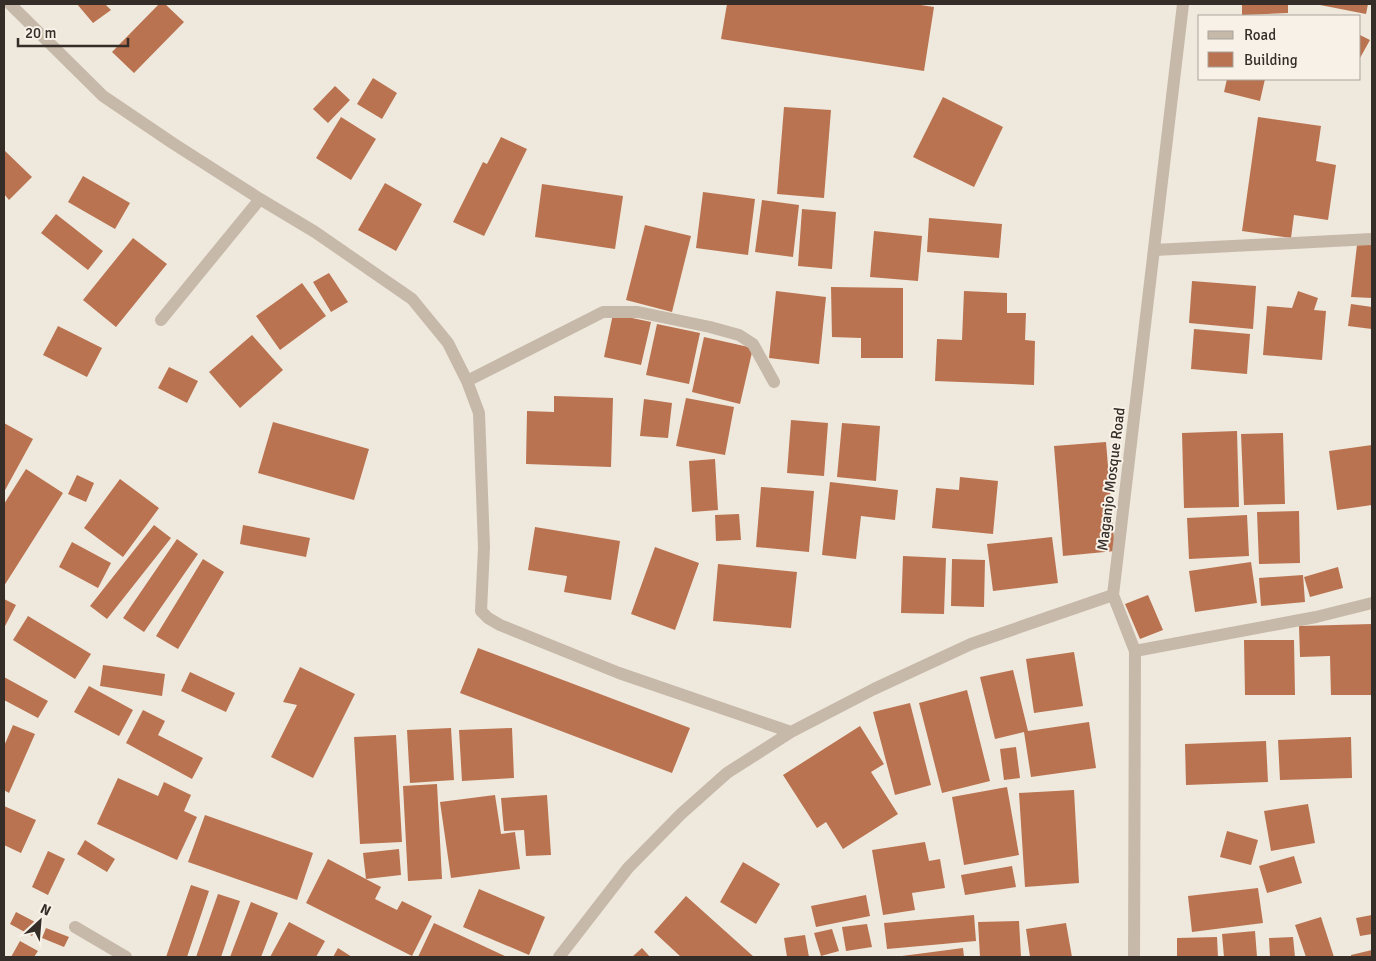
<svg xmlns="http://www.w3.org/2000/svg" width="1376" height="961" viewBox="0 0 1376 961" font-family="Signika,sans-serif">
	<rect width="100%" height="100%" fill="#efe8dc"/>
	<!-- building -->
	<path fill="#b97350" d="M77,4h28l6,6 -18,13z
		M159,4h6l19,18 -50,51 -22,-21z
		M727,4h187l20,3 -10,64 -203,-32z
		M1242,4h46v9l-46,2z
		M1315,4h53l-2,10z
		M1360,35l10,5 -10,18z
		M373,78l24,15 -15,26 -25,-15z
		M1227,79h38l-5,22 -36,-9z
		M335,86l15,14 -22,23 -15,-14z
		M943,97l60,30 -29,60 -61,-30z
		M784,107l47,3 -7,88 -47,-4z
		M341,117l35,22 -25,41 -35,-22z
		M1258,117l63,9 -5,35 20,4 -8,55 -34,-5 -3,23 -49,-7z
		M501,137l26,12 -43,87 -31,-14 30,-60 4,2z
		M4,150l28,27 -23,23 -5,-6z
		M83,176l47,27 -15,26 -47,-27z
		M385,183l37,21 -26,47 -38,-21z
		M542,184l81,12 -8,53 -80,-12z
		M703,192l52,7 -7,56 -52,-7z
		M762,200l37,5 -6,52 -38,-5z
		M802,209l34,3 -4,57 -34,-3z
		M56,214l47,37 -15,19 -47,-37z
		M929,218l73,6 -3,34 -72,-6z
		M645,225l46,11 -19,76 -46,-12z
		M874,231l48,5 -4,45 -48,-4z
		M133,238l34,26 -51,63 -33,-27z
		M1357,245h15v53l-21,-1z
		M329,273l19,29 -17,10 -18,-30z
		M1192,281l64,5 -3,43 -64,-6z
		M302,283l24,33 -46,34 -24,-34z
		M831,287l72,1v70h-42v-20l-29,-1z
		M776,291l50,6 -7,67 -50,-6z
		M964,291l43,2v20h19l-1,27 10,1 -1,44 -99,-4 2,-42 25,1z
		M1298,291l20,7 -4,12 12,1 -4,49 -59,-5 4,-49 25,2z
		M1351,304l21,3v22l-24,-3z
		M613,314l38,8 -10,43 -37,-8z
		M657,324l43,9 -11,51 -43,-9z
		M58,326l44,22 -15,29 -44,-22z
		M1194,329l56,5 -3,40 -56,-5z
		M252,335l31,35 -43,38 -31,-36z
		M704,337l49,11 -13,56 -48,-12z
		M169,367l29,14 -11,22 -29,-15z
		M554,396l59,2 -2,69 -85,-3 1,-53 27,1z
		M686,398l48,9 -9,48 -49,-9z
		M644,399l28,4 -4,35 -28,-2z
		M791,420l37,3 -4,53 -37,-3z
		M273,422l96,27 -15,51 -96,-27z
		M4,423l29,16 -29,53z
		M842,423l38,3 -4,55 -39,-4z
		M1237,431l2,76 -55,1 -2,-75z
		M1283,433l2,71 -41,1 -3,-71z
		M1106,442l9,109 -52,5 -9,-110z
		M1372,445v60l-35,5 -8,-59z
		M715,459l3,51 -26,2 -3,-51z
		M26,469l37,24 -59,93v-82z
		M77,475l17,8 -8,19 -18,-8z
		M960,477l38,4 -5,53 -61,-6 4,-40 23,2z
		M120,479l39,29 -36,49 -39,-29z
		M830,482l68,8 -3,30 -34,-4 -5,43 -34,-4z
		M761,487l53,4 -5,61 -53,-5z
		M1299,511l1,52 -41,1 -2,-52z
		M739,514l2,26 -25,1 -1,-26z
		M1247,515l2,41 -60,3 -2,-41z
		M154,525l17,13 -64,81 -17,-13z
		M243,525l67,13 -4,19 -66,-13z
		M535,527l85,14 -9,59 -47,-8 3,-16 -39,-6z
		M1052,537l6,46 -65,8 -6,-47z
		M177,539l21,15 -54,78 -21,-14z
		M72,542l39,21 -13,25 -39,-21z
		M655,547l44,16 -24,67 -44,-16z
		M903,556l43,2 -2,56 -43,-1z
		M203,559l21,13 -46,77 -22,-13z
		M952,559l33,1 -1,47 -33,-1z
		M1251,562l6,41 -62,9 -6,-41z
		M718,564l79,8 -6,56 -78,-7z
		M1338,567l5,21 -33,9 -6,-20z
		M1303,575l2,27 -44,4 -2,-28z
		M1148,595l15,35 -23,9 -15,-35z
		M4,599l12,6 -12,23z
		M28,616l63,38 -16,25 -62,-39z
		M1372,624v71h-41l-1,-39 -30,1 -1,-31z
		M1244,640h50l1,55h-50z
		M478,648l212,80 -18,45 -212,-80z
		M1074,652l9,54 -49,7 -8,-54z
		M103,665l62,9 -3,22 -62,-10z
		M300,667l55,27 -42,84 -42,-21 26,-52 -14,-3z
		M1013,670l15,61 61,-9 7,46 -65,9 -7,-45 -29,7 -15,-62z
		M190,672l45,21 -9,19 -45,-21z
		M4,677l44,24 -10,17 -34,-18z
		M89,686l44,24 -14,26 -45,-24z
		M967,690l23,91 -48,12 -23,-90z
		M910,703l21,82 -36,10 -22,-83z
		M143,710l22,11 -7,14 45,23 -11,21 -66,-36z
		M13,725l22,9 -26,59 -5,-3v-44z
		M860,726l24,38 -13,8 27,42 -55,35 -17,-27 -9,6 -34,-53z
		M451,728l3,52 -44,3 -3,-53z
		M512,728l2,50 -52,3 -3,-51z
		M396,735l6,107 -42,2 -6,-107z
		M1351,737l1,41 -72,2 -2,-40z
		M1266,741l2,41 -82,3 -1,-41z
		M1016,747l4,31 -16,2 -4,-31z
		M118,778l40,18 6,-14 27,13 -7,16 13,6 -20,43 -80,-36z
		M437,784l5,95 -34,2 -5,-95z
		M1007,787l12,68 -55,10 -12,-68z
		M1074,790l5,93 -54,4 -6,-94z
		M495,795l6,39 14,-2 5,37 -69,9 -11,-76z
		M547,795l4,60 -25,1 -2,-26 -20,1 -3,-33z
		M1308,804l7,39 -44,8 -7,-40z
		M4,806l32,14 -15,33 -17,-8z
		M205,815l108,38 -16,47 -109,-38z
		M1227,831l31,9 -7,25 -31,-8z
		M85,840l30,19 -8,13 -30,-18z
		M925,842l4,19 11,-2 5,29 -33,5 3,17 -32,5 -11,-65z
		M399,849l2,26 -35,4 -3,-26z
		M48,851l17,8 -17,36 -16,-8z
		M1294,856l8,27 -35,10 -8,-27z
		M328,859l53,28 -6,12 22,11 5,-9 30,15 -20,40 -106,-53z
		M743,862l37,22 -24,40 -36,-22z
		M1012,866l4,21 -51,8 -4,-20z
		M191,885l18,6 -22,66h-21z
		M1258,888l5,35 -71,9 -4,-36z
		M479,889l66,28 -16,38 -66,-28z
		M218,894l22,7 -19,56h-25z
		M866,895l4,21 -54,11 -5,-21z
		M686,896l68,61h-73l-27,-25z
		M251,902l27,11 -17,44h-31z
		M16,912l23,12 -7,12 -22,-12z
		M974,915l2,26 -89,8 -3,-26z
		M1372,915v19l-12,2 -4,-18z
		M1321,917l13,40h-28l-11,-32z
		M1019,921l2,36h-41l-2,-35z
		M289,922l36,19 -9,16h-46z
		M434,923l73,34h-89z
		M1066,923l6,34h-42l-4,-28z
		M867,924l5,23 -26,4 -4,-24z
		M46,928l23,9 -5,10 -22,-9z
		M832,929l7,22 -18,5 -7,-23z
		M1255,931l2,26h-33l-2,-23z
		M805,935l4,22h-22l-3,-19z
		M1217,937l1,20h-41v-19z
		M1293,937l2,20h-25l-1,-19z
		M20,941l18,10 -4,6h-23z
		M338,948l14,9h-19z
		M642,948l8,9h-18z
		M963,948l1,9h-62v-1z
		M1372,950v7h-21v-2z"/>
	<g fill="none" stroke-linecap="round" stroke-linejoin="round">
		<!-- minor -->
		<path stroke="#c6b9a9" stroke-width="12" d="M10,4l93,92 71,48 86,55
			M1154,250l218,-11
			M161,320l99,-121 55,33 97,67 36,44 19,38 12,32 5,134 -3,64 7,7 12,7 119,48 172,59
			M467,381l136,-69h35l72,15 29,8 14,9 21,38
			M1135,651l181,-34 56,-14
			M75,927l51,30
			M559,957l69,-89 53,-54 46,-41 64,-41 83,-43 97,-45 142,-49"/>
		<!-- tertiary -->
		<path stroke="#c6b9a9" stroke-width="12" d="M1134,957l1,-306 -22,-56 70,-591"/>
	</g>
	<g text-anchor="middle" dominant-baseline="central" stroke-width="4" stroke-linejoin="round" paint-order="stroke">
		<!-- street labels -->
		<g font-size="15" fill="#342d28" stroke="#f7f1e8">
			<text transform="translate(1111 479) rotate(-83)">Maganjo Mosque Road</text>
		</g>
	</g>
	<!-- border -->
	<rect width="1376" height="961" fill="none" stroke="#342d28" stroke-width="10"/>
	<!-- legend -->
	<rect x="1198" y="15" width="162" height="65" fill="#f7f1e8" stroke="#a9a39b"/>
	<rect x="1208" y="31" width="25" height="8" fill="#c6b9a9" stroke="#a9a39b"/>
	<text x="1244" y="40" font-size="15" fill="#342d28">Road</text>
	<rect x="1208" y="52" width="25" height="15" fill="#b97350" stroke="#a9a39b"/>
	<text x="1244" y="65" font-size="15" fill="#342d28">Building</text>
	<!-- north arrow -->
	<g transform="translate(40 921) rotate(26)" stroke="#f7f1e8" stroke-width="4" paint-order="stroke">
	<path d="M0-4L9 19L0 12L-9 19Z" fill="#342d28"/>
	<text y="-8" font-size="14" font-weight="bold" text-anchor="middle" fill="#342d28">N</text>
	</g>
	<!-- scale -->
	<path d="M18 38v8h110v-8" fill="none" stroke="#342d28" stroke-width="2.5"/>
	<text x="25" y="38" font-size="15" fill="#342d28" stroke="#f7f1e8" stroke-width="4" paint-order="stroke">20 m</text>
</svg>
